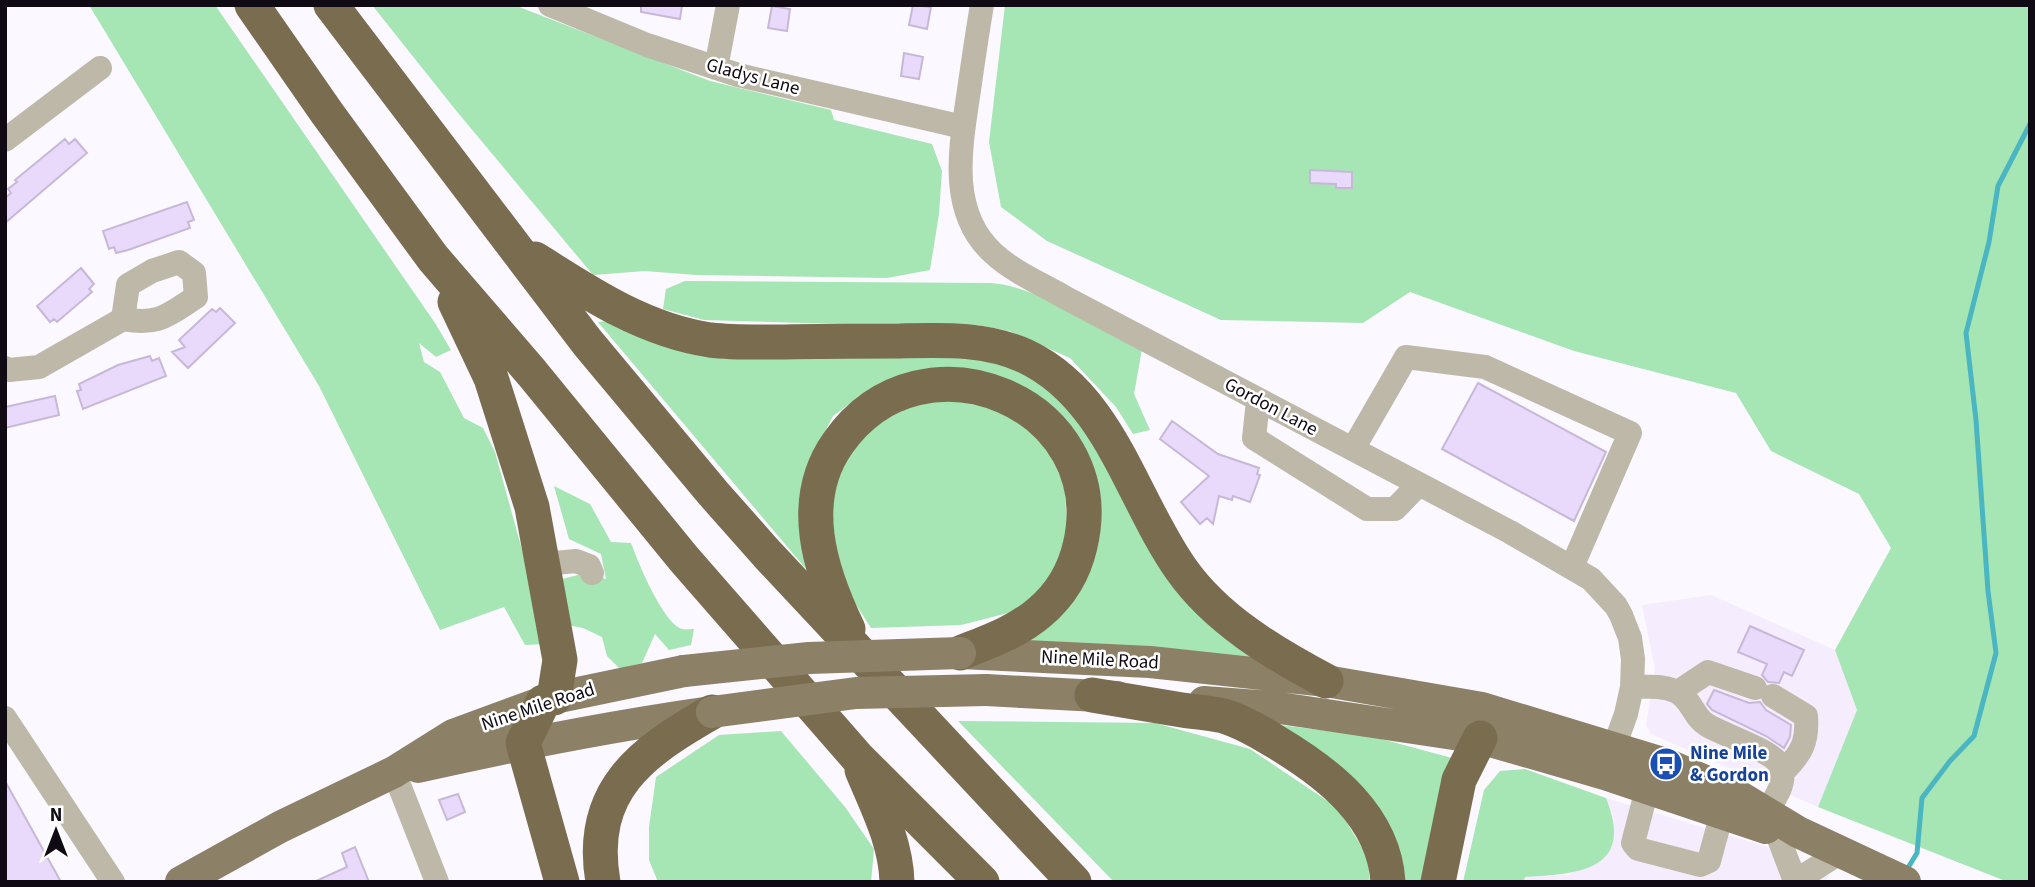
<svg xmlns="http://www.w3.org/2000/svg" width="2035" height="887" viewBox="0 0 2035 887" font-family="'Source Sans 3',sans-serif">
	<rect width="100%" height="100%" fill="#fbf8ff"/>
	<!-- built -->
	<path fill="#f5edfd" d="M1711,595l124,55 22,60 -39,97 -167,-73 -5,-9 9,-56 -13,-64z
		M1606,798l168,51 55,24 -2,9h-304l2,-5 44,-2 46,-55z"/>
	<!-- green -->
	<path fill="#a6e5b4" d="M89,5h126l220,318 16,27 -15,7 -17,-14 5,19 16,10 24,46 19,10 12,24 53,192 -23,1 -21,-38 -64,23 -121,-244z
		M372,5h142l196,76 121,29 3,10 98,24 10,27 -3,43 -9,56 -43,8 -191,-3 -51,-4 -52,4 -139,-167z
		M1005,5h1025v877h-22l-190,-75 39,-97 -22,-60 56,-102 -32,-54 -88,-43 -35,-58 -162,-42 -164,-59 -47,31 -142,-3 -174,-79 -46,-34 -12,-65z
		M685,281l306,2c45,3 110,44 151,66l-8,45 16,36 -17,4 -17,-27 -46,-49 -61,-27 -31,-6h-105l-169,-5 -41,-11 3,-20z
		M615,320l374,34 65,34 214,274 -256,-20 40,-26 30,-165 -157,-81 -55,19 -37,27 -22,43 -11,70 6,40 -208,-247z
		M931,395l84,19 32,34 17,37 4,46 -9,32 -16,29 -27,19 -55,14 -90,3 -23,-36 -23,-87 33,-70z
		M554,486l36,18 21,38 20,1c7,19 32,80 51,86 4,1 8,0 12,0l-3,16 -22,5 -14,-16 -13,29 -22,6 -13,-13 -5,-19 -19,-9 -16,-3 -5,-46 24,-6 20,6 -5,-25 -32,-15z
		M958,721l197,2 95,26 88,59 29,48 3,26h-256z
		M1273,724l101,13 78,21 -28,124h-24z
		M781,731l64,76 29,42 -3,33h-213l-9,-22v-33l7,-50 63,-42z
		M1525,769l81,29c29,72 -26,76 -81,79l-2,5h-60l21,-92 16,-19z"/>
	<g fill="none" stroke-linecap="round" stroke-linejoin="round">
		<!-- stream -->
		<path stroke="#49b6c2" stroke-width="5" d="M1906,871l11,-18 5,-55 28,-37 24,-25 22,-83 -8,-62 -12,-171 -10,-87 23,-91 9,-56 32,-62"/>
	</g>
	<!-- building -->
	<path fill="#e9d9fa" stroke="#c8b8d8" stroke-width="2" d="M641,5h41l-2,14 -39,-7z
		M913,5l18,2 -4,22 -18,-4z
		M772,6l18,3 -3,22 -19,-3z
		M904,53l19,4 -4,22 -18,-3z
		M65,139l4,5 6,-5 12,14 -82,70v-25l6,-5 -3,-4 9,-7 -2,-2z
		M1310,170l42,2v16h-16v-4l-26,-1z
		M187,202l7,18 -6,2 2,6 -62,22 -12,3 -2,-6 -5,2 -6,-18z
		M81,268l13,16 -5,5 3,3 -35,30 -3,-3 -4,3 -13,-16z
		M220,308l15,15 -47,45 -16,-16 13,-5 -6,-7 33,-31 4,3z
		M150,356l2,5 7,-3 7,18 -83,33 -6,-18 4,-1 -2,-6 39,-19z
		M1478,383l128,69 -32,69 -132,-72z
		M55,396l4,19 -54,13v-21z
		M1172,421l46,33 41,14 -2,6 3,1 -10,27 -17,-6 -1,4 -13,-4 -6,28 -6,-6 -7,6 -19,-22 28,-26 -49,-37z
		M1750,626l54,24 -12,26 -8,-4 -5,11 -11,-1 -6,-7 5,-11 -29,-12z
		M1714,690l35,13 11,-1 6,8 25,15 -1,12 -6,11 -18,-12 -54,-26 -5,-6z
		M5,781l56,101h-56z
		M458,794l7,18 -18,8 -8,-20z
		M355,847l14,35h-55l33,-15 -5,-14z"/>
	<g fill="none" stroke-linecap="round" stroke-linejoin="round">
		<!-- minor -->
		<path stroke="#beb8a9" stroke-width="24" d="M550,5l97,40 91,30 225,52
			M982,5c-5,29 -9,57 -13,85 -8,55 -22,121 24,163 20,19 49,31 73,45l444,234 81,47 25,27 5,9 9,23 3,21 -1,28 -6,27 -18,50
			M716,68l12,-63
			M5,140l95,-72
			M5,368l4,2 30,-3 84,-48c35,7 45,-4 73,-22l-2,-24 -15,-11 -27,9 -24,14 -5,34
			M1258,401l-4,37 113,71h28l24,-25
			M1353,449l53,-92 79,10 145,66 -58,134
			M543,564l33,-3 13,5 3,7
			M1632,687c14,0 29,-2 43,4 16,6 18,26 32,34 16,10 68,26 74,42 6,16 -7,33 -15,45
			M1678,692l30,-20 47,16
			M1773,696l33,20c2,27 -5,38 -24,57
			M5,718l108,164
			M394,772l43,110
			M1647,789l-14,54 5,6 62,16 9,-4 13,-48
			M1776,831l19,50
			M1794,882l47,-30"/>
		<!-- major -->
		<path stroke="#8c8167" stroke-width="32" d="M961,653l189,9 176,19 156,27 184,56 69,30 63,38 107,50
			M986,690l131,7
			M1204,702l69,5 207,31 125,36 161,54
			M418,767c97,-22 194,-41 293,-55
			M181,882l99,-55 114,-55 59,-37 101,-37 130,-27"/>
		<!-- highway -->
		<path stroke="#7a6d4f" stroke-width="35" d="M252,5l75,108 106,145 99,115 152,186 173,198 125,125
			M331,5l256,337 126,151 54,61 307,328
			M535,259c55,35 109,71 175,81 25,3 50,2 74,2 39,-1 78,-1 116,-1 43,-1 85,-3 125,15 85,40 106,142 156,213 35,50 92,84 145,112
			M455,302l36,76 41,129 28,153 -6,38
			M848,629c-28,-58 -51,-128 -10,-186 85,-121 276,-39 242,103 -6,26 -20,49 -40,66 -23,20 -52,30 -80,41
			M1092,695c30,5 60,10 90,15 13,2 28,3 42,6 19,6 36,16 52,26 52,31 108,74 112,140
			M543,702l-20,41 39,139
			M862,770c15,36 34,72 35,112
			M603,882c-16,-92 39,-130 109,-170
			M1438,882l21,-102 21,-42"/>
		<!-- major-bridge -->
		<path stroke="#8c8167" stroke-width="32" d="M684,671l125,-13 151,-5
			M712,712l144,-19 130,-3"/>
	</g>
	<!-- icons -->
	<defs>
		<symbol id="bus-disc" viewBox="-11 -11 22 22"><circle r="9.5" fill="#1a4fb4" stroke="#fff"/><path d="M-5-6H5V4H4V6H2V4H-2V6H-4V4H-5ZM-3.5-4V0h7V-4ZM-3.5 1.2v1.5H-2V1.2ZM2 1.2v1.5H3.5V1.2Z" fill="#fff"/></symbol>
	</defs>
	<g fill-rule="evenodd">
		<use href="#bus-disc" x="1647" y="745" width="38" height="38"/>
	</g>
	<g text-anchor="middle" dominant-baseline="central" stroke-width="5" stroke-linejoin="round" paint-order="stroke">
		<!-- street labels -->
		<g font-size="19" fill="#0f0a14" stroke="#fff">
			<text transform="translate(753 77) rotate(15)">Gladys Lane</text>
			<text transform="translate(1271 407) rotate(28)">Gordon Lane</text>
			<text transform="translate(1100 660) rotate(3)">Nine Mile Road</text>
			<text transform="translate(538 707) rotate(-18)">Nine Mile Road</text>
		</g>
		<!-- transit labels -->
		<g font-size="19" font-weight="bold" fill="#164399" stroke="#fff" text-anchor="start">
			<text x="1690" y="753">Nine Mile<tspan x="1690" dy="22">&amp; Gordon</tspan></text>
		</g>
	</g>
	<!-- border -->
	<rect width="2035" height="887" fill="none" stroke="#0f0a14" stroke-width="14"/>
	<!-- north arrow -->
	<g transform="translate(56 831)" stroke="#ffffff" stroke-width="5" paint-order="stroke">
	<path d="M0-5L12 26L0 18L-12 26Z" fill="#0f0a14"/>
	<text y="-10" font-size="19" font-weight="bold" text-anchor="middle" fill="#0f0a14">N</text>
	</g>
</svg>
